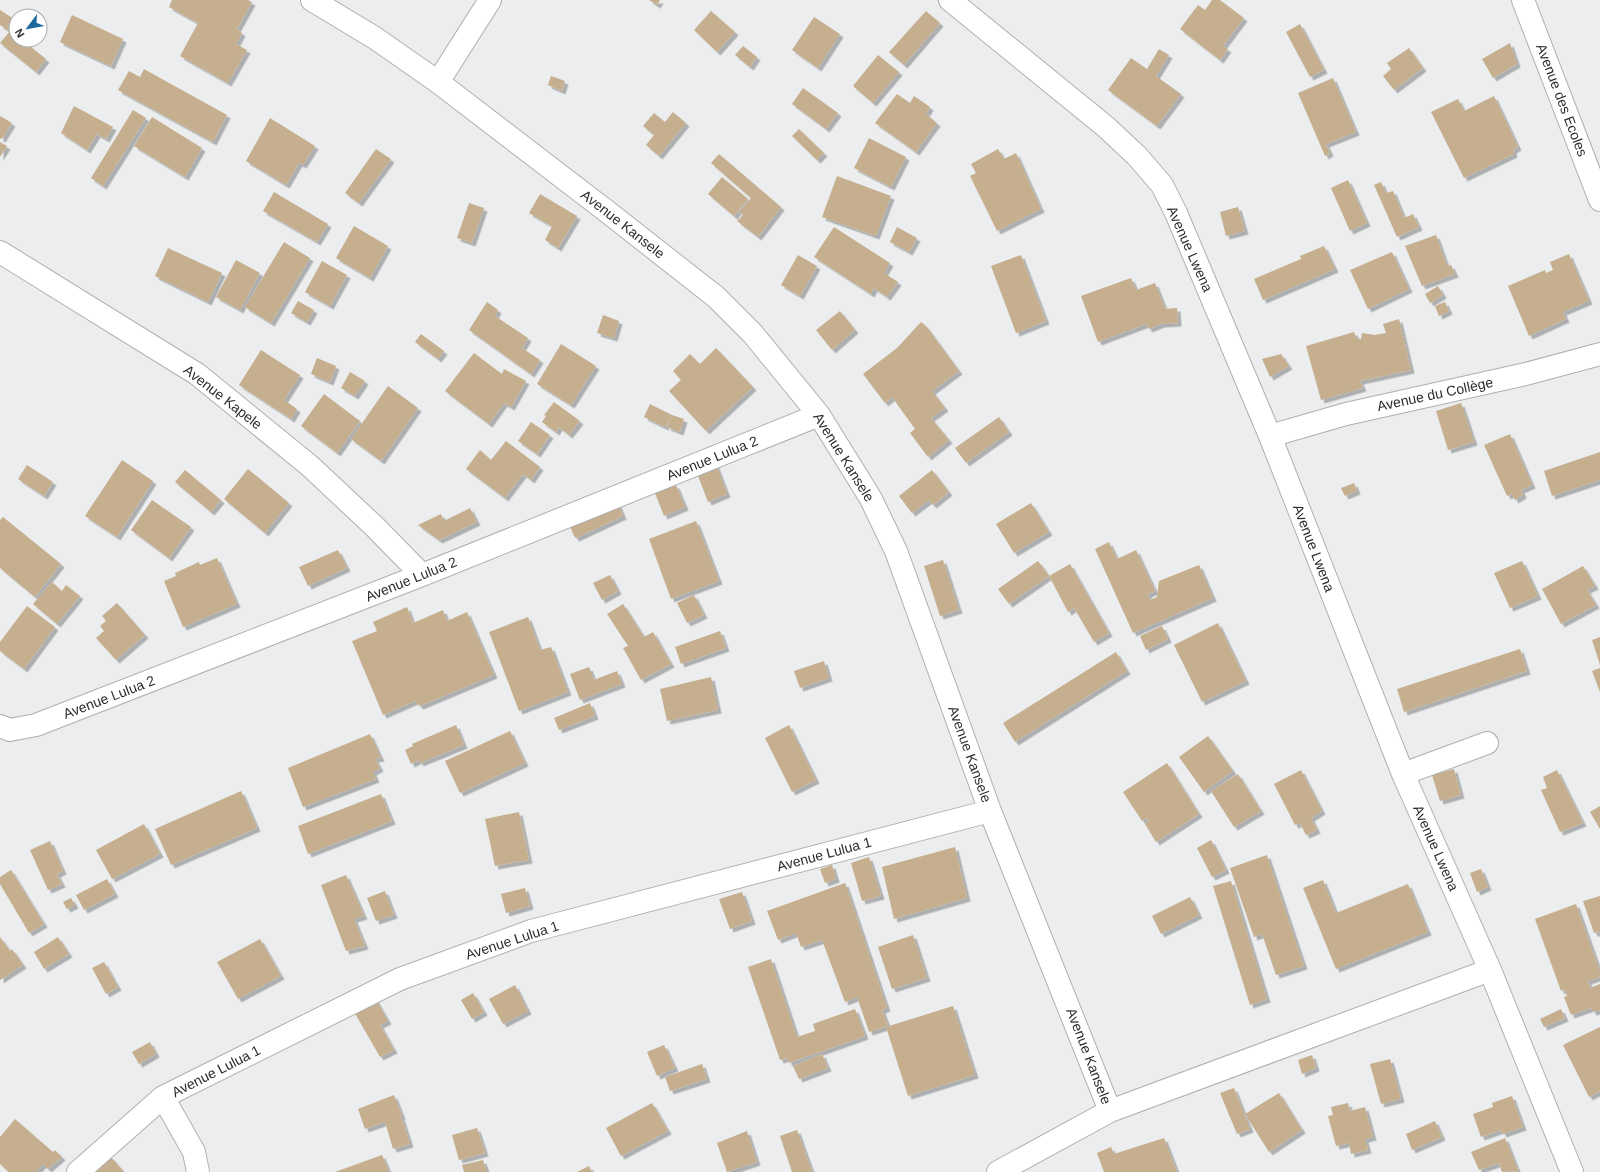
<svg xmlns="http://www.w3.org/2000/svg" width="1600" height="1172" viewBox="0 0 1600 1172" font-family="Arial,sans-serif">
	<defs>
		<filter id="shadow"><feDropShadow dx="3.5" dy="3.5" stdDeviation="0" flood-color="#0004"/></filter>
	</defs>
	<rect width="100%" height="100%" fill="#ecedee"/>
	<!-- building -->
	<path fill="#c5af8e" filter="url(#shadow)" d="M172,0h76l4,2 -15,27 5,4 -6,11 11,6 -19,33 -48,-27 18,-33 -29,-16z
		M649,0h11l-3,5z
		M1212,0h8l24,18 -21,28 5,3 -8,11 -40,-31 18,-24 7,5z
		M0,10l14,9 -6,11 -8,-5z
		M711,11l24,21 -18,20 -23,-22z
		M926,11l14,12 -36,42 -15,-13z
		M72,15l51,24 -12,27 -51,-24z
		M814,17l26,17 -22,34 -26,-18z
		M1300,24l24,46 -14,7 -24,-45z
		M10,31l6,5v4h6l24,19 -10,13 -36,-29z
		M1510,43l7,21 -24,14 -11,-19z
		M743,46l14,11 -7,10 -15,-12z
		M1409,48l14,20 -29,22 -11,-14 8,-7 -4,-6z
		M1159,49l10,6 -13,21 25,18 -24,32 -49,-36 23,-32 16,11z
		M878,55l21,17 -26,31 -20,-17z
		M144,69l83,46 -14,27 -95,-52 11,-19 11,6z
		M551,76l14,5 -3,10 -14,-6z
		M1333,78l23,54 -30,12 4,9 -5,3 -27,-63z
		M803,88l35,25 -12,16 -34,-25z
		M897,94l13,9 4,-7 16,11 -4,7 11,9 -21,29 -41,-29z
		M1494,96l24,51 -5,3 1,4 -50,24 -33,-66 27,-13 6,12z
		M74,106l39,21 -7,12 -9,-5 -10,16 -26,-17z
		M133,110l13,8 -43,68 -12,-8z
		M673,112l13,11 -27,33 -13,-11 8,-10 -11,-9 11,-13 11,9z
		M0,116l12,7 -10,16 -2,-1z
		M152,117l50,31 -17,29 -51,-31z
		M270,118l45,28 -12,19 -4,-2 -13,22 -40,-24z
		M799,129l25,24 -7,7 -25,-24z
		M869,138l37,19 -15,30 -37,-19z
		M0,142l7,4 -7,11z
		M376,149l15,10 -32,44 -14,-10z
		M998,149l6,10 12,-6 25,56 -44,22 -27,-55 6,-3 -5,-9z
		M719,154l62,53 -23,30 -21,-16 6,-6 -4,-3 12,-14 -40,-35z
		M837,176l54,20 -15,40 -54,-19z
		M722,177l26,22 -14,17 -26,-22z
		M1348,180l19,43 -17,8 -19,-43z
		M1381,182l5,11 7,-2 11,27 9,-4 6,13 -22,10 -23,-52z
		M274,192l54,32 -11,18 -54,-31z
		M540,194l37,22 -19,32 -13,-8 7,-14 -23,-13z
		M469,203l15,5 -12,35 -15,-5z
		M1238,207l7,24 -19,5 -6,-24z
		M354,226l34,20 -18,32 -34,-20z
		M834,227l56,36 -6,10 14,9 -11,15 -13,-9 -3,6 -57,-37z
		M897,227l20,11 -8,14 -19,-10z
		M1436,235l11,31 4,-1 4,9 -33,12 -17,-40z
		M284,242l26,16 -39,65 -26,-16z
		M1324,246l11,23 -72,31 -9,-21 47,-20 -1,-3z
		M168,248l54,25 -14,29 -53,-26z
		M1392,252l17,37 -41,20 -18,-39z
		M1569,254l20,47 -26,11 3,7 -37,17 -21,-50 37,-16 1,3 7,-3 -3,-8z
		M798,255l19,11 -17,30 -19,-11z
		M1021,255l25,66 -30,12 -25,-67z
		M236,260l24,13 -20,37 -24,-13z
		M322,261l25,14 -17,31 -25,-14z
		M1131,278l5,12 19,-7 10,26 12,-1 1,15 -17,1 -12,5 -3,-5 -48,18 -17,-46z
		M1438,286l5,9 -13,8 -5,-9z
		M298,301l16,9 -7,12 -16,-9z
		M487,302l11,8 -3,6 33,22 -6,10 18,12 -9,14 -62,-44z
		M1445,302l4,9 -10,5 -4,-10z
		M840,311l15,19 -23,20 -16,-20z
		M603,315l16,6 -5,17 -17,-5z
		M1399,319l12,51 -51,11 3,7 -42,12 -15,-54 48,-14 3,7h4l1,-6 13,2 11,-2 -3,-9z
		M921,322l5,4 33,45 -27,20 13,17 -14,10 18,22 -21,17 -18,-24 5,-4 -23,-32 -7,6 -22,-29 34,-26z
		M421,334l23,17 -6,8 -23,-17z
		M561,344l35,22 -25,39 -34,-21z
		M716,348l37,39 -47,44 -37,-40 12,-11 -8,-9 17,-17 10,10z
		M261,350l39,25 -16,25 13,9 -6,10 -52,-34z
		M474,353l28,21 2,-5 22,12 -15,26 -7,-4 -15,21 -44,-33z
		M1281,354l8,12 -19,11 -8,-18z
		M317,358l19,8 -6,16 -19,-8z
		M350,372l15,9 -10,15 -14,-8z
		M388,386l30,22 -37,53 -30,-22z
		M324,394l36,27 -23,32 -36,-27z
		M554,402l26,19 -11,14 -10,-8 -3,5 -14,-10 4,-6 -2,-1z
		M1461,403l13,39 -26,8 -12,-39z
		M650,404l22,11 -7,12 -21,-10z
		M672,415l12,4 -4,13 -13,-5z
		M999,417l10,15 -43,31 -11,-15z
		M531,422l19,13 -13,19 -19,-13z
		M1510,434l22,51 -11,5 2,5 -8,5 -3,-6 -5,2 -23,-51z
		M506,441l34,26 -9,13 -8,-6 -18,24 -39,-29 14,-19 11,10z
		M1600,452v28l-48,16 -8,-25z
		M122,460l31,21 -36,56 -32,-21z
		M714,460l13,34 -19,8 -13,-34z
		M27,465l26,17 -9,14 -26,-17z
		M248,469l41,34 -24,30 -41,-34z
		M185,470l36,30 -10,12 -36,-30z
		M932,470l17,22 -16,13 -4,-5 -17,13 -13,-17z
		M1354,483l3,8 -12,5 -4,-8z
		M676,485l9,22 -21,9 -9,-23z
		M152,500l39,27 -22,31 -38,-28z
		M617,501l6,15 -47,22 -2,-2 -7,-17z
		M1031,503l18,29 -35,21 -18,-29z
		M470,508l7,14 -38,18 -21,-15 23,-11 3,7z
		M3,517l58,47 -26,33 -35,-29v-48z
		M696,521l23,60 -48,18 -22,-60z
		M1109,542l8,17 19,-9 19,41 -7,3 2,6 7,-3 2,-16 40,-16 14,33 -80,35 -38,-84z
		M338,550l9,18 -39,18 -9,-19z
		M217,558l20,46 -54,23 -19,-46 12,-5 -1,-3 24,-11 1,3z
		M943,560l16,50 -19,6 -16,-50z
		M1038,561l11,15 -40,28 -11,-15z
		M1522,561l16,35 -28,12 -16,-35z
		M1070,564l39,69 -15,9 -20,-34 -6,4 -19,-36z
		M1583,566l12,20 -8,4 9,15 -35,19 -19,-35z
		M610,575l8,16 -16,9 -9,-17z
		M52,582l10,9 4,-6 14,11 -23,28 -24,-20z
		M694,595l10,20 -17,8 -10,-20z
		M117,603l28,32 -29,25 -20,-22 8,-7 -4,-5 6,-5 -4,-5z
		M623,604l21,33 9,-5 18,32 -30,16 -18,-32 5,-2 -21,-32z
		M27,606l28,21 -31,42 -24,-18v-9z
		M407,607l6,16 30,-13 4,11 20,-9 27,63 -74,31 -5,-5 -32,14 -31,-74 25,-10 -4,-9z
		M528,617l12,33 11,-3 17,45 -49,19 -30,-79z
		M1218,623l28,58 -44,21 -28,-57z
		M1162,626l6,13 -22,11 -6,-14z
		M720,631l6,17 -45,16 -6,-17z
		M1600,637v28l-8,-25z
		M1520,649l7,22 -123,41 -7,-23z
		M1116,652l11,19 -112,71 -12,-19z
		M824,661l5,17 -29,10 -6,-17z
		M589,667l5,13 23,-9 5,13 -42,16 -10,-26z
		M1600,668v24l-8,-21z
		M711,677l7,33 -51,11 -7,-32z
		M590,703l5,13 -36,14 -5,-12z
		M456,725l8,20 -44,18 -1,-3 -8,4 -6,-14 8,-4 -1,-2z
		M789,725l27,55 -24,12 -27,-54z
		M510,731l15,32 -65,30 -15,-32z
		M370,734l11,24 -6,1 5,9 -7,4 3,7 -73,28 -15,-39z
		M1208,736l25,35 -29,21 -25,-35z
		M1167,763l32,51 -43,28 -11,-18 4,-3 -2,-3 -5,3 -19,-29z
		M1454,769l7,26 -21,6 -8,-26z
		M1301,770l21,41 -11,7 6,12 -11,5 -6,-12 -5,2 -21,-41z
		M1557,770l26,53 -23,9 -19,-42 6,-2 -4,-11z
		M1238,774l23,37 -27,16 -23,-36z
		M241,791l16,37 -86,37 -16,-36z
		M381,794l11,27 -84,33 -10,-28z
		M1600,806v23l-10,-17z
		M519,812l10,48 -34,6 -10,-47z
		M144,824l16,30 -48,25 -16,-29z
		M1211,840l15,30 -14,7 -15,-29z
		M50,841l13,30 -6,3 5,10 -14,6 -18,-40z
		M955,847l12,51 -73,21 -12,-52z
		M1267,855l37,111 -28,9 -14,-41 -8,3 -24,-69z
		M869,857l12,39 -19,5 -11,-38z
		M832,865l4,14 -11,4 -5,-14z
		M1481,869l7,18 -11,5 -7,-19z
		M11,870l33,54 -15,9 -29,-49v-7z
		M346,875l18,41 -10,3 11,27 -19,5 -25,-66z
		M107,879l8,15 -31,16 -8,-15z
		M1323,880l13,33 72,-29 20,48 -92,37 -33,-81z
		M1231,881l36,118 -17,6 -37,-119z
		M845,883l42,125 -5,2 6,16 -19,6 -12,-35 -12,5 -23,-62 -21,7 -5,-14 -18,7 -11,-29z
		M525,888l5,18 -24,7 -5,-19z
		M385,891l9,24 -18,6 -9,-23z
		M742,892l10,29 -22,8 -11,-30z
		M1600,896v36l-6,1 -11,-32z
		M1190,897l9,18 -38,19 -9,-18z
		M71,898l4,7 -8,4 -4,-7z
		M1576,904l24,68v5l-12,4 2,7 10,-4v26l-7,2 -2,-4 -20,7 -7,-18 3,-1 -2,-7 -4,2 -26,-72z
		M913,935l14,43 -35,11 -14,-42z
		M0,937l10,14 2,-2 11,16 -23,15z
		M58,937l11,17 -25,15 -10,-17z
		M260,939l21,37 -43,23 -21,-37z
		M771,959l26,78 18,-6 -2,-7 42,-15 10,27 -76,27 -2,-5 -7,2 -32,-93z
		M104,962l14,25 -12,7 -14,-26z
		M515,985l13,26 -25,13 -14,-25z
		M473,993l11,19 -12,7 -11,-19z
		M375,998l13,23 -8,4 14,25 -14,7 -27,-47z
		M953,1006l22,69 -67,21 -22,-69z
		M1561,1009l4,9 -21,9 -4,-8z
		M1600,1027v64l-11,6 -26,-52z
		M150,1042l6,12 -17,10 -7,-12z
		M664,1045l11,23 -18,8 -10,-24z
		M822,1054l6,14 -29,11 -6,-13z
		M1312,1055l4,13 -14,6 -4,-14z
		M1390,1059l11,40 -20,5 -11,-40z
		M702,1064l5,15 -37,12 -5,-14z
		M1234,1088l16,41 -13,5 -17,-41z
		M1279,1093l23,37 -33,22 -24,-38z
		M394,1095l8,21h-1l9,28 -17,5 -8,-27 -20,7 -7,-20z
		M1512,1096l11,31 -20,7 -2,-4 -20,7 -8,-23 20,-7 -1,-4z
		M652,1103l16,28 -47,25 -15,-28z
		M1348,1103l2,8 15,-4 8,30 -8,2 3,11 -17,4 -2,-11 -13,3 -8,-30 5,-1 -2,-8z
		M15,1119l38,33 2,-2 7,7 -14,12 -5,-5 -7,8h-27l-9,-8v-27z
		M1435,1121l7,16 -30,13 -6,-16z
		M477,1128l8,25 -26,7 -7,-25z
		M797,1130l15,42h-20l-12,-36z
		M747,1131l10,31 -30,10 -10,-29z
		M1164,1138l13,34h-73l-7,-19 14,-6 3,7z
		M1505,1138l13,33 -16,1 -3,-9 -20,7 -8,-18z
		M382,1155l7,17h-54z
		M111,1157l13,15h-30z
		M483,1160l4,12h-23l-2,-7z
		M589,1166l3,6h-15z"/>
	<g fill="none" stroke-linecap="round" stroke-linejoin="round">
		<defs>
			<path id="minor" d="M312,0l63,38 63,44 171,131 107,84 37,37 66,81 52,84 25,52 94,260 120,300
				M950,0l156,127 31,29 25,29 14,28 94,223 133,338 87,196 82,202
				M1523,0l77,200
				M438,82l52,-82
				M0,252l197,122 113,92 65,61 47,48
				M1270,436l76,-22 180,-40 74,-20
				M0,726l10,4 26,-5 386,-150 397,-160
				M1403,774l84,-31
				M163,1097l31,55 4,20
				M78,1172l85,-75 237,-118 131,-48 459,-120
				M998,1172l112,-61 380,-141"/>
		</defs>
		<!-- minor casing -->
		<use href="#minor" stroke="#aeafb0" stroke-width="24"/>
		<!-- minor -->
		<use href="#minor" stroke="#fff" stroke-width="22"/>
	</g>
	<g text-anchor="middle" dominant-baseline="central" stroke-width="3" stroke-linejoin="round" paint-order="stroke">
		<!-- street labels -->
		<g font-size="14" fill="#2b2c2c" stroke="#fff">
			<text transform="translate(1562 100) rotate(69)">Avenue des Ecoles</text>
			<text transform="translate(623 224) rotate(38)">Avenue Kansele</text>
			<text transform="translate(1190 249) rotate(66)">Avenue Lwena</text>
			<text transform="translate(1435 394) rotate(-12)">Avenue du Collège</text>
			<text transform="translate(223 397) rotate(38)">Avenue Kapele</text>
			<text transform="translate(844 457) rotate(58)">Avenue Kansele</text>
			<text transform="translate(712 458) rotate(-22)">Avenue Lulua 2</text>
			<text transform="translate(1314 548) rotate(69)">Avenue Lwena</text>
			<text transform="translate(411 579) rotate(-22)">Avenue Lulua 2</text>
			<text transform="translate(109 697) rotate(-21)">Avenue Lulua 2</text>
			<text transform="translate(970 754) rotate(70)">Avenue Kansele</text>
			<text transform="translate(1436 848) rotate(66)">Avenue Lwena</text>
			<text transform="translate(824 854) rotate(-15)">Avenue Lulua 1</text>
			<text transform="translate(512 940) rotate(-18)">Avenue Lulua 1</text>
			<text transform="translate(1089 1056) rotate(69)">Avenue Kansele</text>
			<text transform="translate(216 1071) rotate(-27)">Avenue Lulua 1</text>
		</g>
	</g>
	<!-- north arrow -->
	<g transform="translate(28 28) rotate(238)"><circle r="19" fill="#ffffff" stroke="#aaabab"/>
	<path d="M0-3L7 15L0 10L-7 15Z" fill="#1e699c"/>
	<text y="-6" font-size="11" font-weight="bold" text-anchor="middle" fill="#2b2c2c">N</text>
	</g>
</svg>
